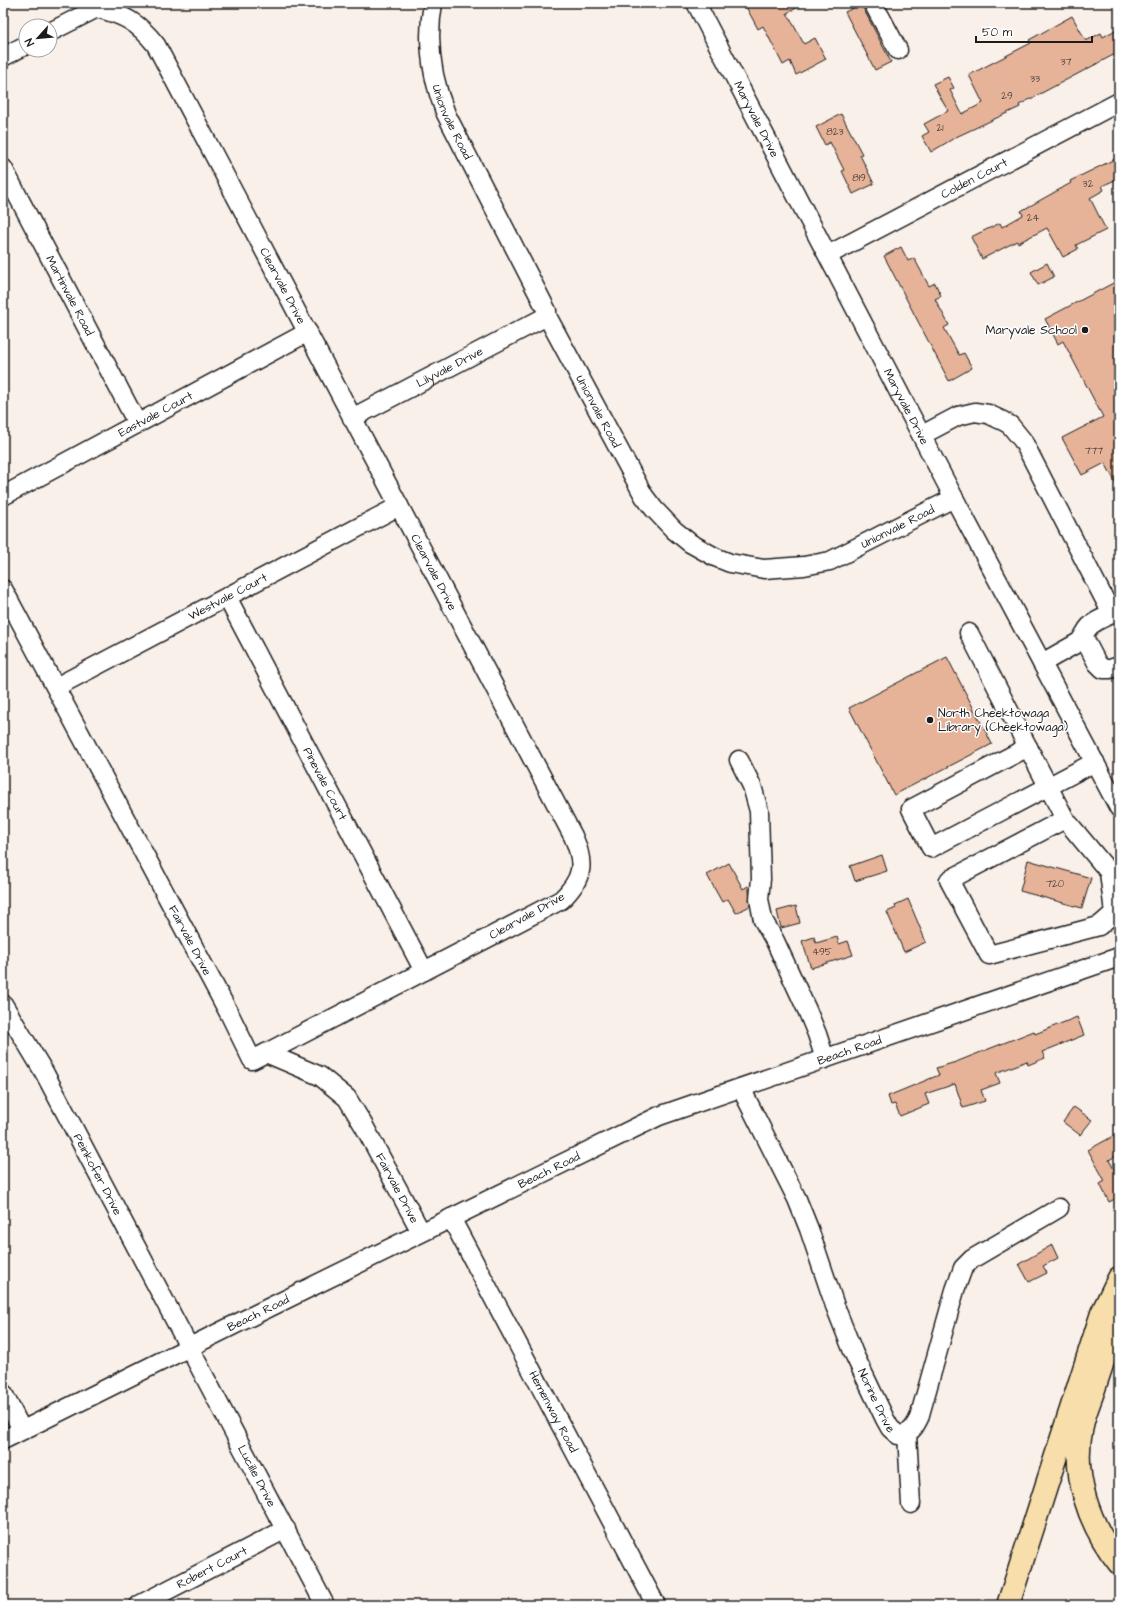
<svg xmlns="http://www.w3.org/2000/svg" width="1122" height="1608" viewBox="0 0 1122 1608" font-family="'Architects Daughter',sans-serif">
	<rect width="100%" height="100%" fill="#faf0ea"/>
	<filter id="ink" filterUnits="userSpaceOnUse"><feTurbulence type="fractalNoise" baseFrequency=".025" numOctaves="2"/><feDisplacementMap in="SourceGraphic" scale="8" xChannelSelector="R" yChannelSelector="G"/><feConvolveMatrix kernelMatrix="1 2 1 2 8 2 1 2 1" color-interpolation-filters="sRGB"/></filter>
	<g filter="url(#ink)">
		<!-- building -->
		<path fill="#e6b398" stroke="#1c1c1c" d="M744,3h62l-19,10 17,31 11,-6 11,21 -30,16 -6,-14 -7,4 -20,-39 -5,3z
			M861,4l30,58 -16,8 -30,-58z
			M1072,16l14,25 15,-8 2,4 16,-9v24l-100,53 1,2 -64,30 -25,15 -9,-16 7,-4 -5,-8 24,-13 -15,-27 15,-7 6,11 -4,2 12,24 21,-11 -14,-28 62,-32 -2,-3z
			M841,114l21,40 -2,1 14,29 -21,10 -11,-23 2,-1 -14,-28 -5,3 -9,-18z
			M1119,157v21l-17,8 2,4 -14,8 16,32 -30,15 2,4 -15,8 -16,-29 -29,15 -1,-2 -35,18 -11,-22 29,-14 2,4 21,-12 -2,-4 50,-28 -1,-2z
			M901,247l7,14 6,-3 15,28 6,-3 6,13 -6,3 14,26 -5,3 15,27 5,-2 8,15 -23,13 -65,-125z
			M1047,263l7,14 -16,8 -7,-13z
			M1119,280v209l-14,-26 -23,12 -20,-37 41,-21 -40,-76 -5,3 -13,-25z
			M947,657l45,87 -98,51 -45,-87z
			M882,855l5,16 -32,10 -5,-15z
			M1028,860l63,18 -9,30 -62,-17z
			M729,863l14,26 5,-3 1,3 1,17 -14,7 -8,-14 -6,3 -15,-27z
			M908,899l18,43 -22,10 -17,-40 9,-4 -1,-3z
			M796,906l4,17 -19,5 -4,-17z
			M814,937l2,6 21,-6 2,7 9,-3 5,14 -42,13 -9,-27z
			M1077,1017l7,18 -42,17 3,6 -17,7 -1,-4 -31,12 4,10 -19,7 4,11 -22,7 -8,-24 -30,10 4,10 -29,12 -5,-12 -4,1 -3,-9 51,-21 -3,-7 20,-6 78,-31 1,3z
			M1074,1107l18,13 -12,15 -17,-13z
			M1119,1133v21l-10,6 8,15 2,-1v32l-4,-7 -6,3 -9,-18 5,-3 -17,-31z
			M1052,1245l6,13 -15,8 4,7 -18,9 -10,-18z"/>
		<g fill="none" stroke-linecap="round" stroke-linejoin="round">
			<defs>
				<g id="minor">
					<path id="s1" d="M433,3c-7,39 -2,74 13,111l101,197v5l97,180 10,13 20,21 16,13 25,14 15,6 34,6 40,-3 26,-5 124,-63"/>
					<path id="s2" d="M696,3l258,495 165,310"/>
					<path d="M873,3l25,47"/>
					<path id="s3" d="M50,32l47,-24c27,7 41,14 59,37l417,791c12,27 11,42 -12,64l-295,153"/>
					<path d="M3,57l23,-12"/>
					<path id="s4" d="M3,168l134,255"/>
					<path id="s5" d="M828,255l291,-153"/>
					<path id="s6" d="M352,418l195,-102"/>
					<path d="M922,435l36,-19 17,-4 13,2 15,7 7,4 13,16 89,173"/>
					<path id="s7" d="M3,496l305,-164"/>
					<path id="s8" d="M3,589l227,426 22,45 14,-7 54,23 27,22 17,28 57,106"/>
					<path id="s9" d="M227,597l197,374"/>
					<path d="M969,633l96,186 44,53"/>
					<path d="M1084,638l13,25 6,6h7l9,-3"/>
					<path d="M1042,663l37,-21c5,-5 6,-11 11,-16 7,-7 20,-11 29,-15"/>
					<path id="s10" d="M56,687l343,-181"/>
					<path d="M1028,747l-117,62 20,39 164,-86"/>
					<path d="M739,760l13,26 7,25 2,68 -2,20 4,21 12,21 32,69 10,24 8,25"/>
					<path d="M1065,819l-116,61 40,75 110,-29 15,-13 -5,-41 10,-5"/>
					<path id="s11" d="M3,1004l41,68 281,533"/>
					<path id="s12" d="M741,1088l56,111 12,30 26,77 19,48 31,65 5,9 8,7c13,-1 16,-7 21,-17l36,-128 8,-22 9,-9 87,-51"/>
					<path id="s13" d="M451,1218l205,387"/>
					<path d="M3,1393l19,37"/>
					<path d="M907,1434l4,70"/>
					<path id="s14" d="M3,1440l255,-127 401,-197 460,-159"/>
					<path id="s15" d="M139,1605l147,-76"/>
				</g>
				<path id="highway" d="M1119,1313c-8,26 -17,51 -25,76 -4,12 -10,25 -12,37 -11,49 7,99 37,137
					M1008,1605l94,-292 17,-35"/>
			</defs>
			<!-- minor casing -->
			<use href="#minor" stroke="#1c1c1c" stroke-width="21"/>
			<!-- highway casing -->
			<use href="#highway" stroke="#1c1c1c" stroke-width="25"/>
			<!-- minor -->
			<use href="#minor" stroke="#fff" stroke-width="18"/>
			<!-- highway -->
			<use href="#highway" stroke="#f8deab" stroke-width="22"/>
		</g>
	</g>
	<!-- markers -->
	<g fill="#1c1c1c" stroke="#fff" stroke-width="1.5">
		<circle cx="1085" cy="330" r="4"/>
		<circle cx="930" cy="720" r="4"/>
	</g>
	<g text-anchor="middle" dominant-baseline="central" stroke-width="3" stroke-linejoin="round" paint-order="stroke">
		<!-- number labels -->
		<g font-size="10" fill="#4e423b">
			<text x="1066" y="62">37</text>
			<text x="1035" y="79">33</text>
			<text x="1007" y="96">29</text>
			<text x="940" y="128">21</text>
			<text x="835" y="132">823</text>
			<text x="859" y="178">819</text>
			<text x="1088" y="184">32</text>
			<text x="1033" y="218">24</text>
			<text x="1094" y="451">777</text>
			<text x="1055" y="884">720</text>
			<text x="822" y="952">495</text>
		</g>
		<!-- street labels -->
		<g font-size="12" fill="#1c1c1c" stroke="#fff">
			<text stroke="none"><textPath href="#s2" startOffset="131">Maryvale Drive</textPath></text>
			<text stroke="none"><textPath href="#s1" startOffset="123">Unionvale Road</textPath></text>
			<text stroke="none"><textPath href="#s5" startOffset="165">Colden Court</textPath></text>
			<text stroke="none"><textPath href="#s3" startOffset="396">Clearvale Drive</textPath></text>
			<text stroke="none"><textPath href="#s4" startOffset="144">Martinvale Road</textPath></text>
			<text stroke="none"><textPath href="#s6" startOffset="110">Lilyvale Drive</textPath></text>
			<text stroke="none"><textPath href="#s2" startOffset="455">Maryvale Drive</textPath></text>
			<text stroke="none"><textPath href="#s1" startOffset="448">Unionvale Road</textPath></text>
			<text stroke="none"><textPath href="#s7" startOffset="173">Eastvale Court</textPath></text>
			<text stroke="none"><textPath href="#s1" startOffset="832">Unionvale Road</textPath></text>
			<text stroke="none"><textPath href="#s3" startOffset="720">Clearvale Drive</textPath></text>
			<text stroke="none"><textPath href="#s10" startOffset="194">Westvale Court</textPath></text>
			<text stroke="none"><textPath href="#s9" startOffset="211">Pinevale Court</textPath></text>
			<text transform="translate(527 916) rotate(-29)">Clearvale Drive</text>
			<text stroke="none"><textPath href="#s8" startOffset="398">Fairvale Drive</textPath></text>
			<text stroke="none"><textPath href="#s14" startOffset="933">Beach Road</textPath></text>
			<text stroke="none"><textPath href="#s14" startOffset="609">Beach Road</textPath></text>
			<text stroke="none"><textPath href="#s11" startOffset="195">Peinkofer Drive</textPath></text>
			<text stroke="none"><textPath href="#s8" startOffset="745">Fairvale Drive</textPath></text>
			<text stroke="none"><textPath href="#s14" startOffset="285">Beach Road</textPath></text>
			<text stroke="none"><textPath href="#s12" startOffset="341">Norine Drive</textPath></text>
			<text stroke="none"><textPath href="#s13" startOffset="219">Hemenway Road</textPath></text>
			<text stroke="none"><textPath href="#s11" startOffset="536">Lucille Drive</textPath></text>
			<text stroke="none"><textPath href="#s15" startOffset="82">Robert Court</textPath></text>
		</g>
		<!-- poi labels -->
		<g font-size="12" fill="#1c1c1c" stroke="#fff" text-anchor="end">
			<text x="1077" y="330">Maryvale School</text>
			<text x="938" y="713" text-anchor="start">North Cheektowaga<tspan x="938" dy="14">Library (Cheektowaga)</tspan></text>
		</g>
	</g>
	<!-- margin -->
	<rect width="1122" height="1608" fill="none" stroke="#fff" stroke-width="16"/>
	<rect x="8" y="8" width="1106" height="1592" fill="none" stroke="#1c1c1c" stroke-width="1.5" filter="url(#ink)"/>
	<!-- north arrow -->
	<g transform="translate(38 38) rotate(243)"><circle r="19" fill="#ffffff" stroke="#a4a4a4"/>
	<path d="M0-3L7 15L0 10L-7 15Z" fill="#1c1c1c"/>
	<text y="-6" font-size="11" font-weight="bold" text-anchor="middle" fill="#1c1c1c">N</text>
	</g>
	<!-- scale -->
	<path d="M976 36v6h116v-6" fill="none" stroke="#1c1c1c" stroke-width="2"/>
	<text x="982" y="36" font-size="12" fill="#1c1c1c" stroke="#ffffff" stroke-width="3" paint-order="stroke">50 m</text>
</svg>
